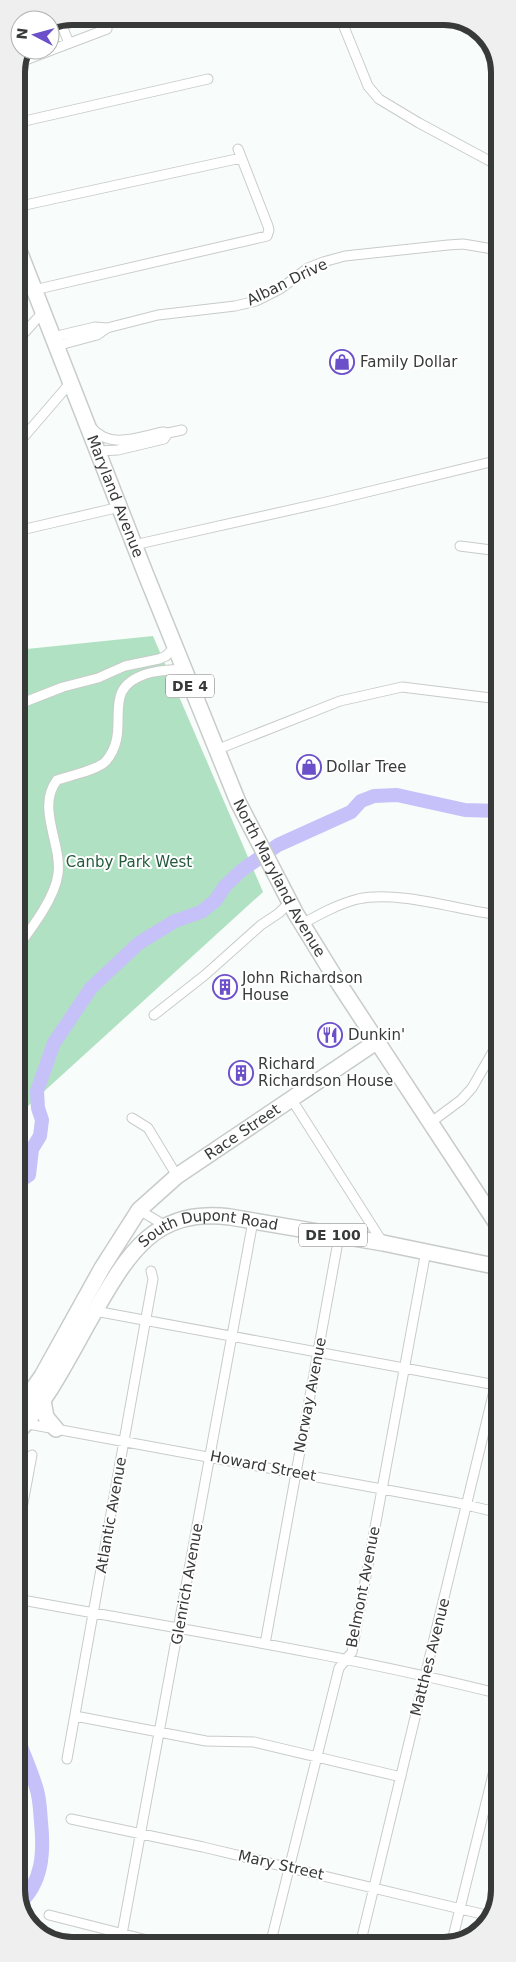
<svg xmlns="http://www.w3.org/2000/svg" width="516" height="1962" viewBox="0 0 516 1962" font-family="'DejaVu Sans',sans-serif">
	<rect width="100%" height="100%" fill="#f8fcfa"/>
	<!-- green -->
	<path fill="#b0e1c2" d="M153,636l110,256 -246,224v-466z"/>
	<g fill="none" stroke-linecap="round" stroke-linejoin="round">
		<!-- river -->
		<path stroke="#c6c1f9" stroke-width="14" d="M17,1183l12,-8 3,-26 8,-13 2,-16 -4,-12 -1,-17 17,-48 37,-55 48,-45 36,-22 26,-9 14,-11 10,-15 17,-16 36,-25 73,-33 10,-11 13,-5 23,-1 68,15 34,1
			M17,1736c6,17 14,34 19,51 4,11 4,24 5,35 3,30 2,60 -22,82"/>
		<defs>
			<path id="minor" d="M340,17l28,69 11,13 40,24 80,43
				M60,21l9,22
				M20,62l87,-33
				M16,123l192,-44
				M16,207l225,-49
				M34,290l233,-54 2,-6 -1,-4 -30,-77
				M53,337l42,-10 12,1 51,-13 77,-9 21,-5 24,-12 28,-21 15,-6 22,-6 103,-11 15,-1 36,6
				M16,342l27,-30
				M56,346l41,-11 10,-7
				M91,427c19,23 47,10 72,5l5,1 14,-3
				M16,446l55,-64
				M98,451l20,-1 46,-11 4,-6
				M17,531l103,-24
				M134,545l192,-43 173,-42
				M460,546l39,5
				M17,707l5,-4 41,-16 35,-9 27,-12 34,-7 7,-3 9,-9
				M216,750l124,-49 62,-14 97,12
				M302,924c18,-10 36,-20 56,-25 40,-9 100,11 141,16
				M17,948c14,-19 38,-50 41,-74 4,-31 -22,-66 -1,-94 12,-4 41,-10 49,-19 28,-33 -9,-71 40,-87 12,-4 25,-4 38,-5
				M154,1015l51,-40 56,-50 18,-12 11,-11
				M292,1100l91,143
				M132,1118l16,10 29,48
				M430,1123l31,-23 11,-12 27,-47
				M139,1210l27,16
				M95,1311l401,74
				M23,1423l435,80 42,10
				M17,1535l15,-80
				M17,1599c161,30 324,55 483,95
				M265,1644l74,-408
				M75,1716l131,25 48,1 147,35
				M67,1759l86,-480 -2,-8
				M71,1819l132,28 287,69
				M49,1915l118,30
				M120,1945l133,-724
				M270,1945l69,-277 13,-16 74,-401
				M360,1945l139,-575
				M451,1945l49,-199"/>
			<g id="primary">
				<path id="s1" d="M16,243l130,332 92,227 58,112 40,65 163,248"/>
				<path d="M43,1401l3,16 10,12"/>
				<path id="s2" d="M17,1412l25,-36 60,-108 37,-58 38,-34 199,-134"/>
				<path id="s3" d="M17,1433c33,-35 54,-81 78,-122 33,-57 60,-104 135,-94l153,26 116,24"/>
			</g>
		</defs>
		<!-- minor casing -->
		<use href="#minor" stroke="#c8ccc9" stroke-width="11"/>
		<!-- primary casing -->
		<use href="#primary" stroke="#c8ccc9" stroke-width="18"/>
		<!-- minor -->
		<use href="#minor" stroke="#fff" stroke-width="9"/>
		<!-- primary -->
		<use href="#primary" stroke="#fff" stroke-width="15"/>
	</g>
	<!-- icons -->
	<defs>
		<symbol id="shop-ring" viewBox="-11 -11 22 22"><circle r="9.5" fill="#fff" stroke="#6c50ca" stroke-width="1.5"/><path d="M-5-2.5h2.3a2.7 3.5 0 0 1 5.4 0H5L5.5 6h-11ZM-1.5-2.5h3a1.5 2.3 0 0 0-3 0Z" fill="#6c50ca"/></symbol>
		<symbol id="building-ring" viewBox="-11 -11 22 22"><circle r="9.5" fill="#fff" stroke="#6c50ca" stroke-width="1.5"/><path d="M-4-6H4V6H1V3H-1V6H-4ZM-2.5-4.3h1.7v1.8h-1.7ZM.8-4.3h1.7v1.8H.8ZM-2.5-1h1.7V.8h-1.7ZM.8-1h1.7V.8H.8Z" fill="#6c50ca"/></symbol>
		<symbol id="restaurant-ring" viewBox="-11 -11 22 22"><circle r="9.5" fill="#fff" stroke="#6c50ca" stroke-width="1.5"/><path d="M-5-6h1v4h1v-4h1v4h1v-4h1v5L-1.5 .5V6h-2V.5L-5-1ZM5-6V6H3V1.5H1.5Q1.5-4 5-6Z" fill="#6c50ca"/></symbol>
	</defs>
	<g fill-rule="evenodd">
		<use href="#shop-ring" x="328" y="348" width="28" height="28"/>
		<use href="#shop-ring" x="295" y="753" width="28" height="28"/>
		<use href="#building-ring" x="211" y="973" width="28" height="28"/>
		<use href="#restaurant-ring" x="316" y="1021" width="28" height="28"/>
		<use href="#building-ring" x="227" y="1059" width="28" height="28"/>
	</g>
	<g text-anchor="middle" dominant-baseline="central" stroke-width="4" stroke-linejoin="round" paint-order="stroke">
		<!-- shield labels -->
		<g fill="#fff" stroke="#747574" stroke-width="1">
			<rect x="166" y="674.5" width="48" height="23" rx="4"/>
			<rect x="299" y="1223.5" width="68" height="23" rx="4"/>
		</g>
		<g font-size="14" font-weight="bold" fill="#383a39">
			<text x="190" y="686">DE 4</text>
			<text x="333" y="1235">DE 100</text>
		</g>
		<!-- street labels -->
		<g font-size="15" fill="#383a39" stroke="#fff">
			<text transform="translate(287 282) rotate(-26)">Alban Drive</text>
			<text stroke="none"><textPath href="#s1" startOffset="272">Maryland Avenue</textPath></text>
			<text stroke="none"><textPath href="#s1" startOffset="688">North Maryland Avenue</textPath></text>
			<text stroke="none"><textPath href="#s2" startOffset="366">Race Street</textPath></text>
			<text stroke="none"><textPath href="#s3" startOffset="299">South Dupont Road</textPath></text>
			<text transform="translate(310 1395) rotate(-79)">Norway Avenue</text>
			<text transform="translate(263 1466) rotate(11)">Howard Street</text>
			<text transform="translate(111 1515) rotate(-80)">Atlantic Avenue</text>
			<text transform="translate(187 1584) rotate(-80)">Glenrich Avenue</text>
			<text transform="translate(363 1587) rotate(-79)">Belmont Avenue</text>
			<text transform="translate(430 1657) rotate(-76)">Matthes Avenue</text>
			<text transform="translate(281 1865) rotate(13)">Mary Street</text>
		</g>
		<!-- poi labels -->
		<g font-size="15" fill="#383a39" stroke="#fff" text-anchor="start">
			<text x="360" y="362">Family Dollar</text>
			<text x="326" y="767">Dollar Tree</text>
			<text x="242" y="978">John Richardson<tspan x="242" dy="17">House</tspan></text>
			<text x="348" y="1035">Dunkin'</text>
			<text x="258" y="1064">Richard<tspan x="258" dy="17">Richardson House</tspan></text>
		</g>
		<!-- park labels -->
		<g font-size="15" fill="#235a3c" stroke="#fff">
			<text x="129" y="862">Canby Park West</text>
		</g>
	</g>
	<!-- crop -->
	<path d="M0 0H516V1962H0ZM72 25H444A47 47 0 0 1 491 72V1890A47 47 0 0 1 444 1937H72A47 47 0 0 1 25 1890V72A47 47 0 0 1 72 25Z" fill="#efefef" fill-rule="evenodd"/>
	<path fill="none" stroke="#383a39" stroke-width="6" d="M72 25H444A47 47 0 0 1 491 72V1890A47 47 0 0 1 444 1937H72A47 47 0 0 1 25 1890V72A47 47 0 0 1 72 25Z"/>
	<!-- north arrow -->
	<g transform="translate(35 35) rotate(276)"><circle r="24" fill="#ffffff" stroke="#afb0b0"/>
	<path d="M0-4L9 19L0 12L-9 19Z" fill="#6c50ca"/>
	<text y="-8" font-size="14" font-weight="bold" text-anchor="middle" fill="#383a39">N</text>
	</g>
</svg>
